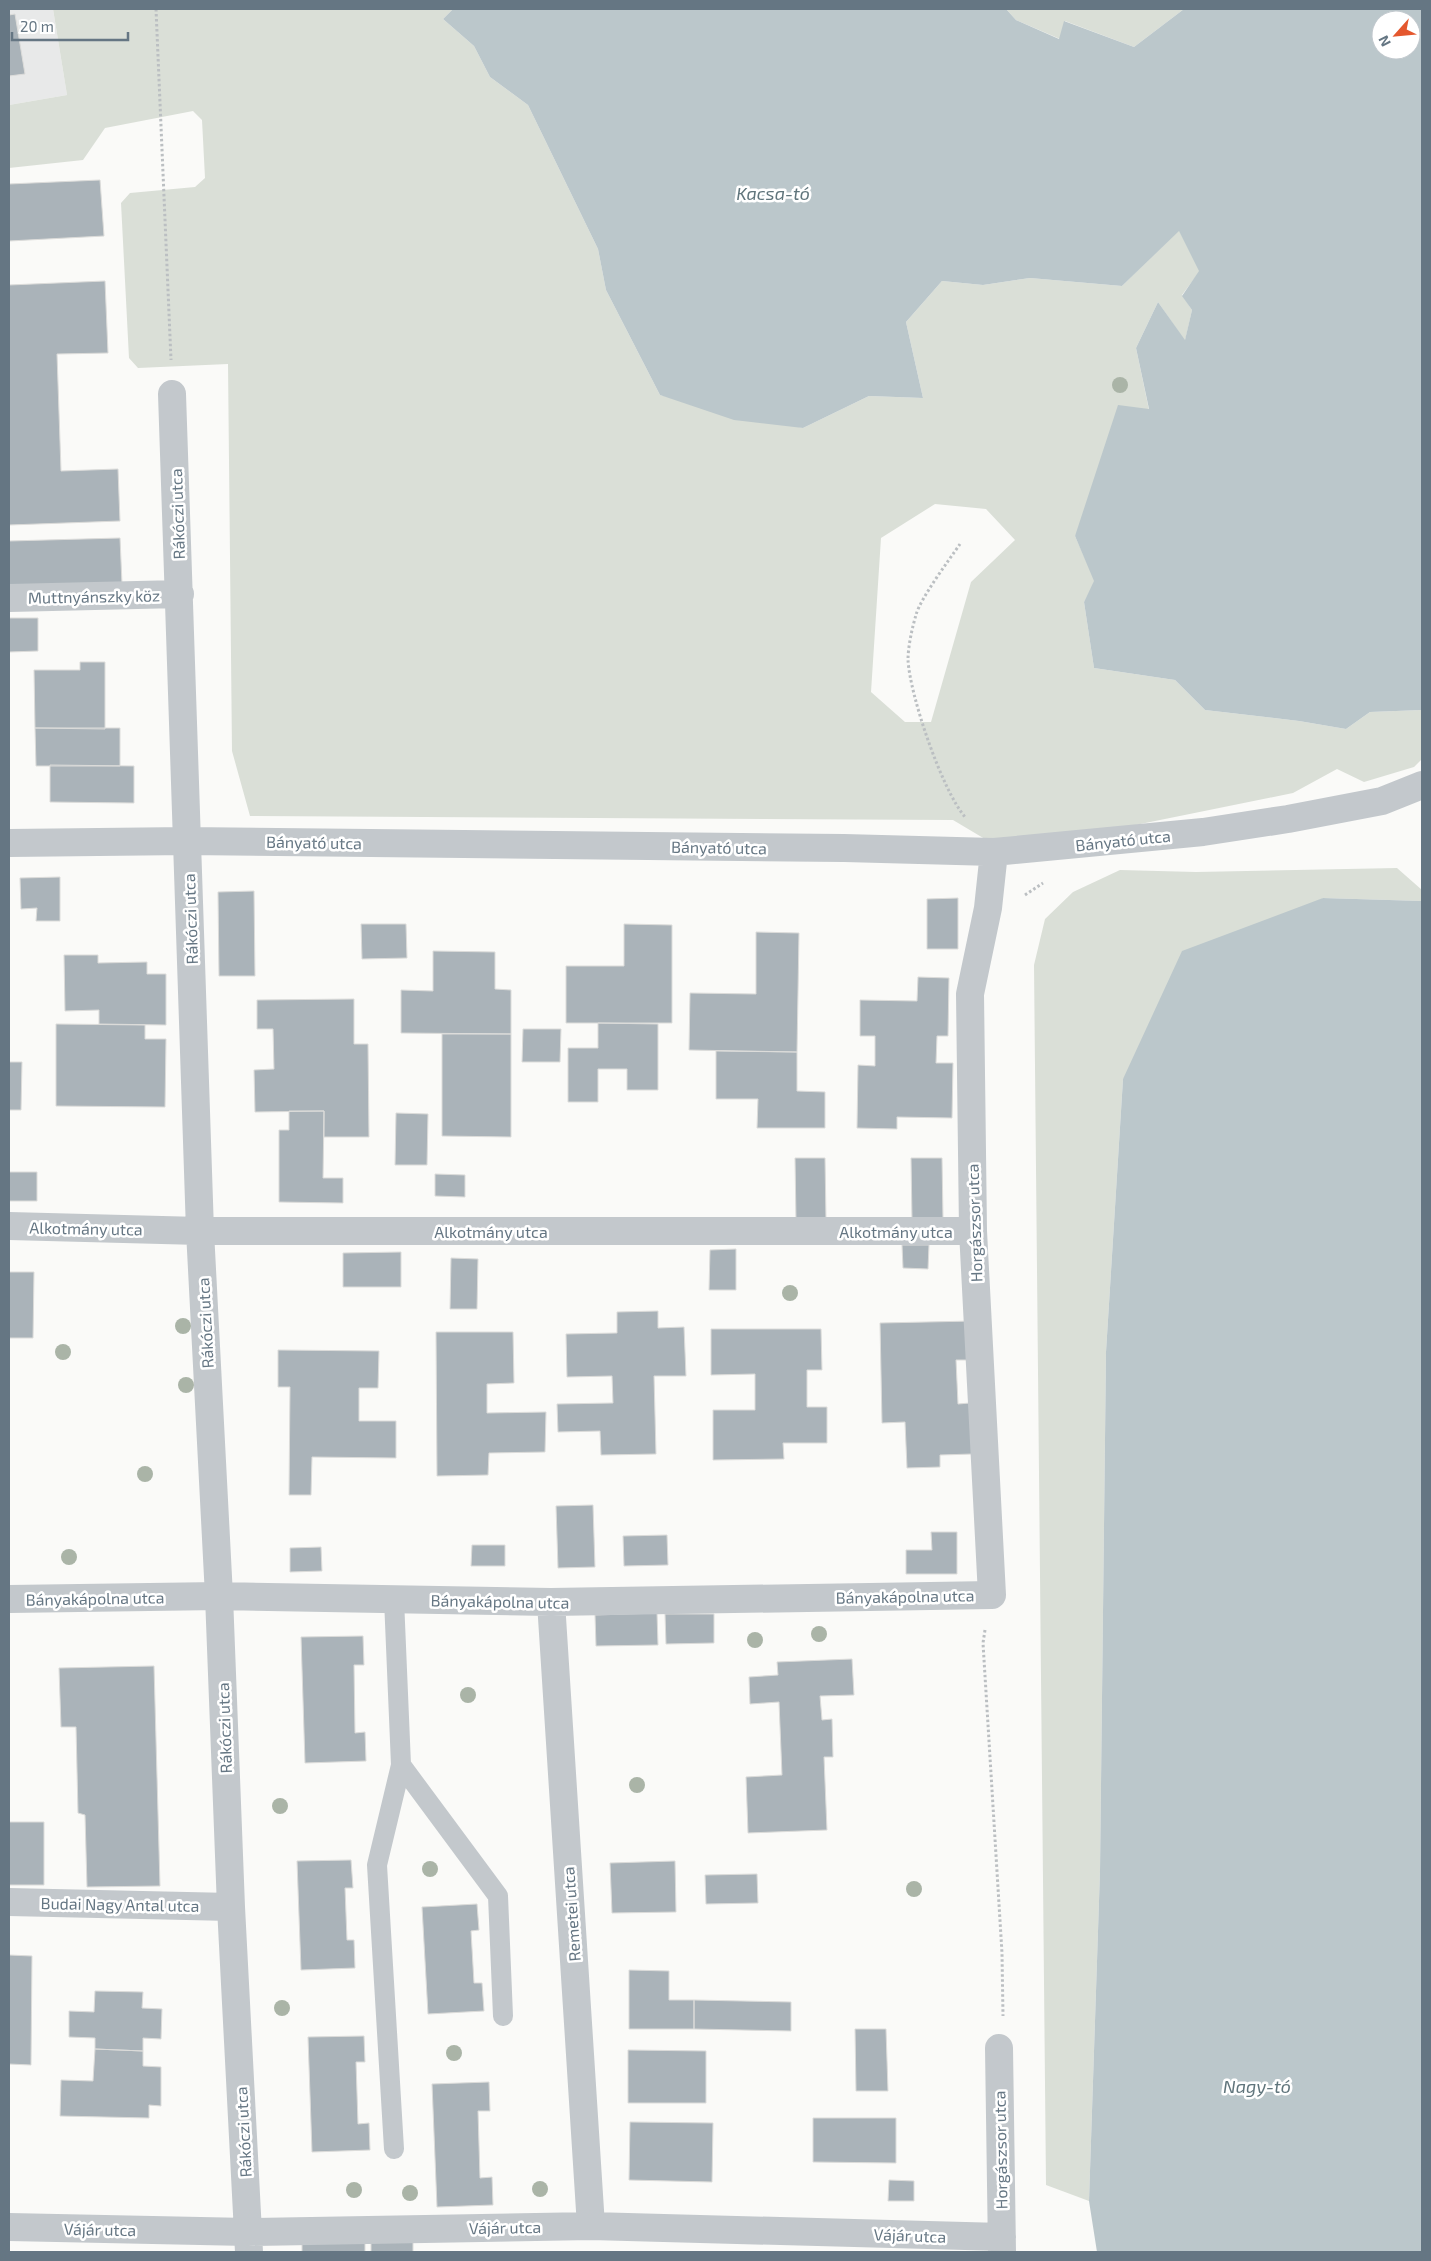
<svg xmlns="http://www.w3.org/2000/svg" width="1431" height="2261" viewBox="0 0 1431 2261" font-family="'Exo 2',sans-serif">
	<rect width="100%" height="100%" fill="#fafaf8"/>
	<!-- built -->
	<path fill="#e8e9e9" d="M9,9h44l14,86 -58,10z"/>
	<!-- green -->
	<path fill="#dadfd7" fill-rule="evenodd" d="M53,9h400l-10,10 31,27 16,31 38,28 70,144 8,41 54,105 143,33 66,-32 54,2 -17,-76 36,-41 41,4 47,-7 92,8 57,-56 21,41 -18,24 10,15 -7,31 -27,-39 -22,46 13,62 -74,126 20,45 -11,21 10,66 81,12 30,30 94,11 47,8 24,-17 52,-2v49l-8,8 -50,15 -27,-13 -44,24 -192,39 -106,13 -42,-25 -703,-4 -18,-65 -4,-387 -90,4 -9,-10 -8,-155 9,-10 65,-6 10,-9 -3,-58 -9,-9 -88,17 -22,32 -74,8v-63l58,-10zM935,504l51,5 29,31 -44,42 -40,140h-26l-34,-30 10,-154z
		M1006,9h178l-50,38 -69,-26 -5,18 -44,-19z
		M1397,868l25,22v11l-99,-3 -200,181 -17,273 -6,519 -11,330 -43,-16 -12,-1220 11,-46 28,-27 47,-22 76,2z"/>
	<!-- water -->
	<path fill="#bbc7cb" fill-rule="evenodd" d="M453,9h553l10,11 43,19 5,-18 70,26 50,-38h238v701l-52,2 -24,17 -47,-8 -94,-11 -30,-30 -81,-12 -10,-66 10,-21 -19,-45 43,-131 31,4 -13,-61 22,-46 27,38 7,-30 -10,-14 17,-25 -20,-40 -57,55 -92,-8 -47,7 -41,-4 -36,41 17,76 -54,-2 -66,32 -69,-8 -74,-25 -54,-105 -8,-41 -70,-144 -38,-28 -16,-31 -31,-27zM1381,20h30v30h-30z
		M1323,898l99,3v1351h-325l-8,-51 11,-330 6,-519 17,-273 59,-128z"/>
	<!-- building -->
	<path fill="#aab3b9" stroke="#dcdcda" d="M15,14l10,60 -16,2v-61z
		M100,180l4,56 -95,5v-57z
		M105,281l3,72 -51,1 4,117 57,-2 2,52 -111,4v-240z
		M120,538l2,46 -113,3v-46z
		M9,618h29v33l-29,1z
		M80,662h25v67l-70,-1 -1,-58h46z
		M35,728h85v38h-84z
		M50,765l84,1v37l-84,-1z
		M60,877v44h-24l1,-13 -16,1 -1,-31z
		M254,891l1,85h-36l-1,-84z
		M958,898v51h-31v-50z
		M361,924h45l1,34 -45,1z
		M624,924l48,1v98h-106v-57h58z
		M756,932l43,1 -2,119 -108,-2 1,-57 66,1z
		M433,951l62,1v37l16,1v44l-110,-1v-43l32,1z
		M64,955h34v8l49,-1v12h19v51l-67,-1v-14l-34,1z
		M918,977l31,1 -1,58h-11l-1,27h17l-1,55 -55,-1v12l-40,-1 1,-63 17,1v-30h-15v-36l57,1z
		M354,999v45h14l1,93h-45v-26l-69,1 -1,-42 20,-1 -1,-40h-16v-29z
		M598,1023l60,1v66h-31v-21h-29v33h-30v-54h30z
		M56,1024l89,1v14h21l-1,68 -109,-1z
		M523,1029h38l-1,33h-38z
		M442,1034h69v103l-69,-1z
		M716,1051l81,1v39l28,1v36h-68l1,-29h-42z
		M9,1062h13l-1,48h-12z
		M289,1111h35l-1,67h20v25l-64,-1v-72h10z
		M396,1113l32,1 -1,51h-32z
		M795,1158h30l1,62h-30z
		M911,1158h31l1,61 -31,1z
		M9,1172h28v29h-28z
		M435,1174l30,1v22l-30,-1z
		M902,1245h27l-1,24 -25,-1z
		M736,1249v41h-27l1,-40z
		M401,1252v35h-58v-34z
		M451,1258l27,1 -1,50h-27z
		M9,1272h25l-1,66h-24z
		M658,1311v17l26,-1 2,49h-32l2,78 -55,1 -1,-24 -42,1 -1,-28 56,-1 -1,-27 -45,1 -1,-43 51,-1v-21z
		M973,1321l1,39h-18l2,44 12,-1 2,51 -32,1v12l-33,1 -2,-46 -23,1 -2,-100z
		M711,1329h110l1,41h-15v37h20v36h-44l1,16 -71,1v-50h42v-36l-44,1z
		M436,1332h77l1,51 -27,1v29l59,-1 -1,40 -56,1 -1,22 -51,1z
		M278,1350l101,1 -1,37h-19v33h37v37l-84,-1 -1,38h-22l1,-108h-12z
		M593,1505l2,62 -37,1 -2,-62z
		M931,1532h26v42h-51v-24h26z
		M667,1535l1,30 -44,1 -1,-30z
		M472,1545h33v21h-34z
		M321,1547l1,24 -32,1v-24z
		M657,1613l1,32 -62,1 -1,-31z
		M665,1614h49v29l-48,1z
		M363,1636l1,29h-10l1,68 10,-1 1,29 -61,2 -4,-126z
		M852,1659l2,36 -34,1 2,24 10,-1 1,38h-9l3,73 -79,3 -2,-56 36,-2 -3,-73 -29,2 -1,-27 29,-2 -1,-13z
		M154,1666l6,220 -73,1 -2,-72 -7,-2 -2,-86h-15l-2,-59z
		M9,1822h35v63h-35z
		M351,1860l2,28h-8l2,52h7l1,28 -54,2 -4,-109z
		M675,1861l1,51 -64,1 -2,-50z
		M757,1874l1,29 -52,1 -1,-29z
		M477,1904l2,26 -8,1 3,52h8l2,28 -56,3 -6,-107z
		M9,1955l23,1 -1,109 -22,-1z
		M629,1970l40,1v29h25v29h-65z
		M95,1991l48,1 -1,16 20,1 -1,30 -18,-1v13l-48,-2v-11l-26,-1v-26l25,1z
		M694,2000l97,2v29l-97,-2z
		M855,2029h31l2,62h-32z
		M364,2036l1,26h-9l2,62 11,-1 1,27 -58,2 -4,-115z
		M95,2049l48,2v15l18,1v39l-12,-1v13l-89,-2 1,-36 32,1z
		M628,2050l78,1v52h-78z
		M489,2082l1,29h-12l2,67 12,-1 1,28 -56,2 -5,-123z
		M813,2118h83v45l-83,-1z
		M630,2122l83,1 -1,59 -83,-2z
		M889,2180l25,1v20h-26z
		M413,2241v11h-42v-10z
		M302,2242h63v10h-63z"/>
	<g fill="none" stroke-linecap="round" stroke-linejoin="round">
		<!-- path -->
		<path stroke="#bbbfc2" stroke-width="3" stroke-dasharray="2.5 2.5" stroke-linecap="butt" d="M156,9l15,351
			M960,544c-11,16 -40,55 -44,71 -4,13 -8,32 -8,45 2,36 34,130 57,157
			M1025,895l18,-12
			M985,1630l-2,13 19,310 1,63"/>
		<!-- lane -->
		<path stroke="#c3c8cc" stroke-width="20" d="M401,1765l97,131 5,120
			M394,2149l-17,-284 24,-100 -7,-166"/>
		<!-- street -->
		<path stroke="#c3c8cc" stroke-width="28" d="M172,394l28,837 19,365 12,311 18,345
			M9,598l171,-4
			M9,843l178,-2 657,7 150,4 209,-20 85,-13 94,-18 40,-16
			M9,1226l191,5h773
			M9,1599l210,-3 332,6 441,-7 -19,-364 -3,-237 18,-86 6,-56
			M551,1602l40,624
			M9,1902l222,5
			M999,2048l3,204
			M9,2227l239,5 343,-6 411,11"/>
	</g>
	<!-- trees -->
	<g fill="#aab4a7">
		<circle cx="1120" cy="385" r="8"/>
		<circle cx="790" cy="1293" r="8"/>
		<circle cx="183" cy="1326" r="8"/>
		<circle cx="63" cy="1352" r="8"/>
		<circle cx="186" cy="1385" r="8"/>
		<circle cx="145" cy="1474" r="8"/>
		<circle cx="69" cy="1557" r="8"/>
		<circle cx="819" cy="1634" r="8"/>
		<circle cx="755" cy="1640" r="8"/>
		<circle cx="468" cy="1695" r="8"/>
		<circle cx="637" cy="1785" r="8"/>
		<circle cx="280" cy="1806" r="8"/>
		<circle cx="430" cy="1869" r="8"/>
		<circle cx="914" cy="1889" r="8"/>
		<circle cx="282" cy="2008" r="8"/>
		<circle cx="454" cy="2053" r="8"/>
		<circle cx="540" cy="2189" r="8"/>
		<circle cx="354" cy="2190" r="8"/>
		<circle cx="410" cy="2193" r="8"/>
	</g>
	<g text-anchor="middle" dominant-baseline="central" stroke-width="5" stroke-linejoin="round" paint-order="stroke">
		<!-- street labels -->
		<g font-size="16" fill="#657683" stroke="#fff">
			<text transform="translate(177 514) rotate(-92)">Rákóczi utca</text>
			<text transform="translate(94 596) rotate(-1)">Muttnyánszky köz</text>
			<text transform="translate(1123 840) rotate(-6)">Bányató utca</text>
			<text transform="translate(314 842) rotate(1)">Bányató utca</text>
			<text transform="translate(719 847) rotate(1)">Bányató utca</text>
			<text transform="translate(190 919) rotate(-92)">Rákóczi utca</text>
			<text transform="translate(974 1223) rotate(-92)">Horgászsor utca</text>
			<text transform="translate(86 1228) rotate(1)">Alkotmány utca</text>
			<text x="491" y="1231">Alkotmány utca</text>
			<text x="896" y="1231">Alkotmány utca</text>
			<text transform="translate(205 1323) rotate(-93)">Rákóczi utca</text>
			<text transform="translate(905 1596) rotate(-1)">Bányakápolna utca</text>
			<text transform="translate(95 1598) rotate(-1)">Bányakápolna utca</text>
			<text transform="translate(500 1601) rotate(1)">Bányakápolna utca</text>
			<text transform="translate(224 1728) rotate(-92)">Rákóczi utca</text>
			<text transform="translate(120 1904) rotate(1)">Budai Nagy Antal utca</text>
			<text transform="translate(571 1914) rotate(-94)">Remetei utca</text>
			<text transform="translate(243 2132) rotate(-93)">Rákóczi utca</text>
			<text transform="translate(1000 2150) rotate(-91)">Horgászsor utca</text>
			<text transform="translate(505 2227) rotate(-1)">Vájár utca</text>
			<text transform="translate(100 2229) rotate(1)">Vájár utca</text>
			<text transform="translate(910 2235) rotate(2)">Vájár utca</text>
		</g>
		<!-- water labels -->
		<g font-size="18" font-style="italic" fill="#60757c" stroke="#fff">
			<text x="773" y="193">Kacsa-tó</text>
			<text x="1257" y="2086">Nagy-tó</text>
		</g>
	</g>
	<!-- border -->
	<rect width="1431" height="2261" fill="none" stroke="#657683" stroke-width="20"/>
	<!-- north arrow -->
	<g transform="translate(1396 35) rotate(243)"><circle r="24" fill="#ffffff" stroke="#c1c8cd"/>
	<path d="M0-4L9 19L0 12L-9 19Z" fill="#e4572e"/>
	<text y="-8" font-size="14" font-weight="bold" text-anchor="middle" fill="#657683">N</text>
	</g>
	<!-- scale -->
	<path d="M12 32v8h116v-8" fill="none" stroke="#657683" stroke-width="2.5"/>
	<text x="20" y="32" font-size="15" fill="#657683" stroke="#ffffff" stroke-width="4" paint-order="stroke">20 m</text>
</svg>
